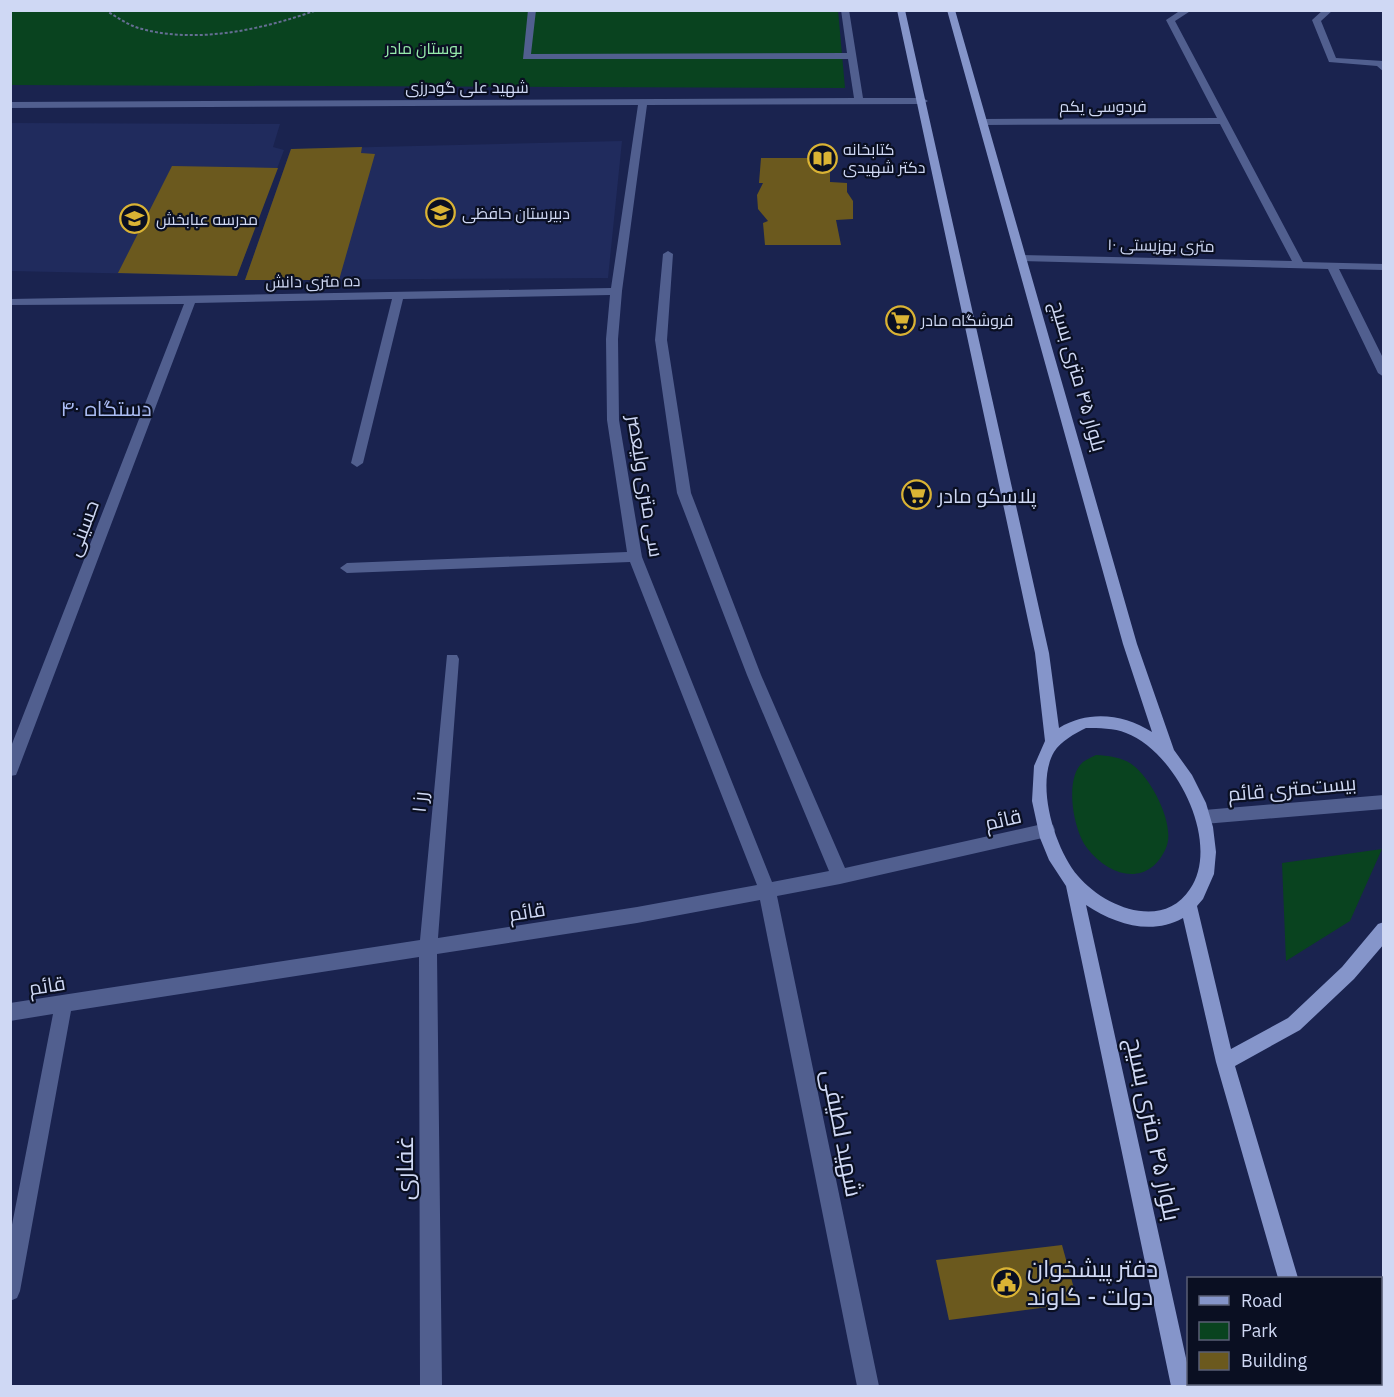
<svg xmlns="http://www.w3.org/2000/svg" width="1394" height="1397" viewBox="0 0 1394 1397" font-family="'IBM Plex Sans',Cairo,sans-serif">
	<rect width="100%" height="100%" fill="#1a234f"/>
	<!-- built -->
	<path fill="#202b5d" d="M11,123l269,1 -7,23 11,3 -47,126 -226,-5z
		M622,141l-14,137 -363,2 46,-131z"/>
	<!-- green -->
	<path fill="#09431f" d="M838,10l7,78 -834,-3v-74z
		M1096,755c13,1 27,2 38,11 18,14 42,60 32,82 -17,39 -56,30 -79,0 -14,-18 -23,-70 -4,-86 4,-3 9,-5 13,-7z
		M1382,849l-32,72 -64,40 -4,-98z"/>
	<!-- building -->
	<path fill="#6b591e" d="M362,147l-1,6 14,1 -36,126h-94l46,-131z
		M761,158h69v24l17,1v9l6,9v18l-17,1 5,25h-76l-2,-22 5,-2 -10,-12 -1,-14 6,-12h-4z
		M172,166l106,2 -41,108 -119,-3z
		M1062,1245l16,58 -129,17 -13,-60z"/>
	<g fill="none" stroke-linecap="round" stroke-linejoin="round">
		<!-- path -->
		<path stroke="#656e93" stroke-width="2" stroke-dasharray="3 2" stroke-linecap="butt" d="M105,10c12,7 24,16 37,19 57,15 122,0 175,-19
			M202,10h9"/>
		<!-- minor -->
		<path fill="#515f8f" fill-rule="evenodd" d="M528,10h8l-5,44 316,-1 -6,-43h8l14,88h60l5,3 -5,3 -276,1 -25,186 -4,48 1,81 23,137 130,325 57,-11 -82,-196 -70,-182 -22,-153 8,-86 5,-3 5,3 -6,86 24,153 70,182 84,193 202,-45 6,2 2,5 -2,5 -6,2 -207,47 -63,12 102,490h-22l-97,-486 -123,23 -200,31 5,432h-22l-1,-429 -348,54 -51,280 -3,7 -7,3v-66l43,-221 -43,7v-18l410,-63 27,-285h10l2,4 -21,279 199,-31 120,-22 -127,-323 -283,11 -7,-5 7,-5 280,-11 -20,-132 -1,-81 4,-44 -207,4 -40,164 -6,4 -6,-4 41,-164 -197,4 -177,467 -2,5 -6,1v-27l174,-445 -174,1v-6l601,-11 27,-183 -628,3v-6l844,-4 -6,-39h-325z
			M1181,10h11l-17,11 128,241 81,2v6l-45,-1 45,91v17l-6,-4 -50,-104 -307,-8 -5,-3 5,-3 271,6 -72,-137 -237,1 -5,-3 5,-3 234,-1 -51,-98z
			M1323,10h10l-12,11 15,37 47,3 1,11 -7,-6 -48,-4 -17,-42z
			M1384,795v14l-180,15 -6,-2 -2,-5 2,-5 6,-2z"/>
		<!-- major -->
		<path fill="#8595ca" fill-rule="evenodd" d="M897,10h8l144,643 10,75c30,-18 64,-14 93,4l-29,-88 -176,-634h8l182,634 37,106 18,25 14,28 7,24 3,25 -2,22 -11,25 -6,7 34,143 57,-31 54,-51 36,-43 6,-2v22l-30,35 -54,51 -65,36 63,212h-20l-62,-216 -33,-144c-32,18 -68,6 -97,-13l102,462v17h4l1,2h-22l-105,-500 -17,-26 -9,-22 -8,-37 2,-35 11,-25 -10,-88zM1086,728c13,0 28,0 40,5 49,18 96,109 64,156 -27,42 -86,18 -112,-13 -23,-27 -43,-91 -24,-124 7,-11 20,-18 32,-24z
			M1307,1384h22l1,2h-22z"/>
	</g>
	<!-- icons -->
	<defs>
		<symbol id="library-ring" viewBox="-11 -11 22 22"><circle r="9.5" fill="#0a0f22" stroke="#dab334" stroke-width="1.5"/><path d="M-6-4Q-3-5.5-.7-3.5V5Q-3 3-6 4ZM6-4Q3-5.5 .7-3.5V5Q3 3 6 4Z" fill="#dab334"/></symbol>
		<symbol id="school-ring" viewBox="-11 -11 22 22"><circle r="9.5" fill="#0a0f22" stroke="#dab334" stroke-width="1.5"/><path d="M0-5L7-2L0 1L-7-2ZM-4 1L0 2.5L4 1V4Q0 6-4 4Z" fill="#dab334"/></symbol>
		<symbol id="supermarket-ring" viewBox="-11 -11 22 22"><circle r="9.5" fill="#0a0f22" stroke="#dab334" stroke-width="1.5"/><path d="M-6-5.5h2.5l.6 2H6L4.5 2H-2.5L-4.4-4H-6ZM-1.5 3.2a1.3 1.3 0 1 0 .1 0ZM3 3.2a1.3 1.3 0 1 0 .1 0Z" fill="#dab334"/></symbol>
		<symbol id="civic-ring" viewBox="-11 -11 22 22"><circle r="9.5" fill="#0a0f22" stroke="#dab334" stroke-width="1.5"/><path d="M-.6-6.5H3V-4.5H.6V-3L4-1V1h2V6H-6V1h2V-1L-.6-3ZM-1.2 2.5V6h2.4V2.5Z" fill="#dab334"/></symbol>
	</defs>
	<g fill-rule="evenodd">
		<use href="#library-ring" x="806" y="142" width="33" height="33"/>
		<use href="#school-ring" x="424" y="196" width="33" height="33"/>
		<use href="#school-ring" x="118" y="202" width="33" height="33"/>
		<use href="#supermarket-ring" x="884" y="304" width="33" height="33"/>
		<use href="#supermarket-ring" x="900" y="478" width="33" height="33"/>
		<use href="#civic-ring" x="990" y="1266" width="33" height="33"/>
	</g>
	<g text-anchor="middle" dominant-baseline="central" stroke-width="4.5" stroke-linejoin="round" paint-order="stroke">
		<!-- far-park labels -->
		<g font-size="16" fill="#97ebac" stroke="#0a0f22">
			<text x="424" y="48">بوستان مادر</text>
		</g>
		<!-- far-street labels -->
		<g font-size="16" fill="#cfd8f4" stroke="#0a0f22">
			<text x="467" y="87">شهید علی گودرزی</text>
			<text x="1103" y="106">فردوسی یکم</text>
			<text transform="translate(1161 245) rotate(1)">۱۰ متری بهزیستی</text>
			<text transform="translate(313 281) rotate(-1)">ده متری دانش</text>
		</g>
		<!-- far-poi labels -->
		<g font-size="16" fill="#cfd8f4" stroke="#0a0f22" text-anchor="start">
			<text x="843" y="149">کتابخانه<tspan x="843" dy="18">دکتر شهیدی</tspan></text>
			<text x="462" y="213">دبیرستان حافظی</text>
			<text x="156" y="219">مدرسه عبابخش</text>
			<text x="921" y="320">فروشگاه مادر</text>
		</g>
		<!-- street labels -->
		<g font-size="20" fill="#cfd8f4" stroke="#0a0f22">
			<text transform="translate(1079 376) rotate(74)">بلوار ۴۵ متری بسیج</text>
			<text transform="translate(646 486) rotate(81)">سی متری ولیعصر</text>
			<text transform="translate(82 528) rotate(-69)">حسینی</text>
			<text transform="translate(1292 788) rotate(-5)">بیست‌متری قائم</text>
			<text transform="translate(419 802) rotate(-85)">رز ۱</text>
			<text transform="translate(1003 819) rotate(-13)">قائم</text>
			<text transform="translate(527 911) rotate(-9)">قائم</text>
			<text transform="translate(47 985) rotate(-9)">قائم</text>
		</g>
		<!-- poi labels -->
		<g font-size="20" fill="#cfd8f4" stroke="#0a0f22" text-anchor="start">
			<text x="938" y="495">پلاسکو مادر</text>
		</g>
		<!-- neighbourhood labels -->
		<g font-size="21" fill="#abbcf3" stroke="#0a0f22">
			<text x="106" y="408">۴۰ دستگاه</text>
		</g>
		<!-- near-street labels -->
		<g font-size="24" fill="#cfd8f4" stroke="#0a0f22">
			<text transform="translate(1154 1129) rotate(78)">بلوار ۴۵ متری بسیج</text>
			<text transform="translate(843 1133) rotate(79)">شهید لطیفی</text>
			<text transform="translate(404 1168) rotate(-90)">غفاری</text>
		</g>
		<!-- near-poi labels -->
		<g font-size="24" fill="#cfd8f4" stroke="#0a0f22" text-anchor="start">
			<text x="1027" y="1268">دفتر پیشخوان<tspan x="1027" dy="28">دولت - کاوند</tspan></text>
		</g>
	</g>
	<!-- border -->
	<rect width="1394" height="1397" fill="none" stroke="#cfd8f4" stroke-width="24"/>
	<!-- legend -->
	<rect x="1187" y="1277" width="195" height="108" fill="#0a0f22" stroke="#595f76" stroke-width="1.5"/>
	<rect x="1199" y="1296" width="30" height="9" fill="#8595ca" stroke="#595f76" stroke-width="1.5"/>
	<text x="1241" y="1307" font-size="18" fill="#cfd8f4">Road</text>
	<rect x="1199" y="1322" width="30" height="18" fill="#09431f" stroke="#595f76" stroke-width="1.5"/>
	<text x="1241" y="1337" font-size="18" fill="#cfd8f4">Park</text>
	<rect x="1199" y="1352" width="30" height="18" fill="#6b591e" stroke="#595f76" stroke-width="1.5"/>
	<text x="1241" y="1367" font-size="18" fill="#cfd8f4">Building</text>
</svg>
